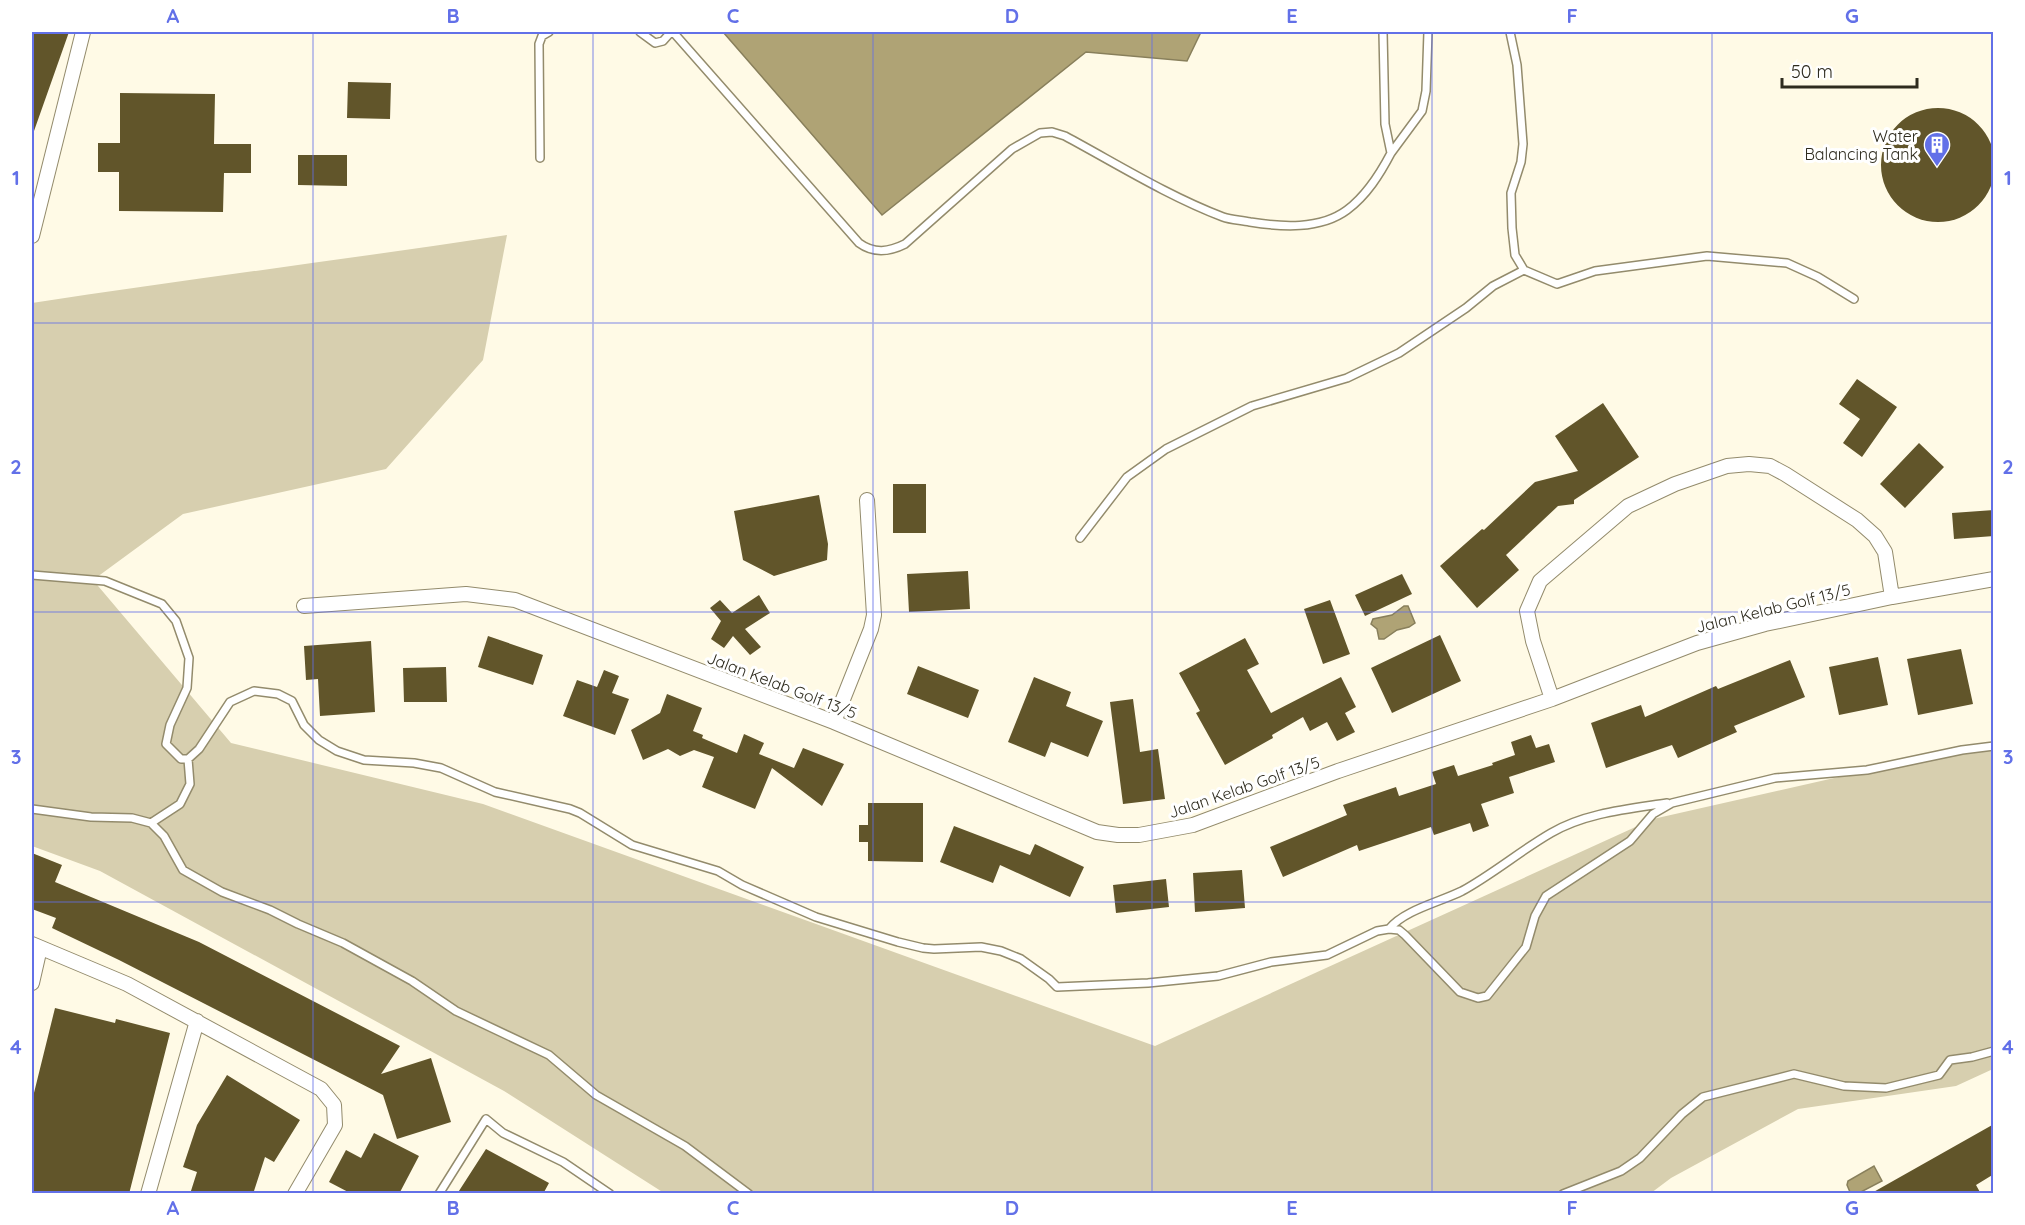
<svg xmlns="http://www.w3.org/2000/svg" width="2025" height="1225" viewBox="0 0 2025 1225" font-family="Quicksand,sans-serif">
	<rect width="100%" height="100%" fill="#fffae6"/>
	<!-- green -->
	<path fill="#d7cfaf" d="M507,235l-24,125 -97,109 -203,45 -90,66 138,163 252,61 672,242 498,-227 340,-77v327l-37,17 -158,23 -127,69 -20,15h-987l-160,-102 -404,-220 -68,-25v-543c158,-24 317,-44 475,-68z"/>
	<!-- water -->
	<path fill="#afa375" stroke="#887f5b" stroke-width="1.5" d="M723,32h478l-14,29 -101,-9 -204,163z
		M1404,606h4l7,17 -6,4 -12,3 -13,9h-5l-2,-10 -6,-5 2,-5 19,-4z
		M1874,1166l8,15 -23,12 -9,-1 -3,-7 1,-4z"/>
	<!-- building -->
	<path fill="#61552a" d="M32,32h37l-35,99h-2z
		M348,82l43,1 -1,36 -43,-1z
		M120,93l95,1 -1,50h37v29h-27l-1,39 -104,-1v-39h-21v-29h22z
		M1881 165a57 57 0 1 1 114 0a57 57 0 1 1-114 0Z
		M298,155h49v31l-49,-1z
		M1857,379l40,28 -35,50 -19,-14 17,-24 -21,-15z
		M1603,403l36,54 -65,43v4l-16,2 -52,49 13,15 -42,38 -37,-42 42,-37 2,1 51,-48 43,-11 -23,-35z
		M1919,443l25,24 -39,41 -25,-24z
		M893,484h33v49h-33z
		M819,495l9,49 -1,16 -53,16 -31,-16 -9,-49z
		M1994,510v26l-40,3 -2,-26z
		M968,571l2,38 -61,3 -2,-38z
		M1402,574l10,20 -47,22 -10,-21z
		M759,595l11,18 -25,16 16,18 -11,8 -17,-19 -9,12 -13,-9 10,-18 -11,-13 10,-8 12,13z
		M1330,600l20,54 -27,10 -19,-55z
		M1440,635l21,46 -69,32 -21,-45z
		M488,636l55,19 -10,30 -55,-18z
		M1245,638l14,26 -12,6 24,43 70,-36 15,30 -11,6 10,19 -18,9 -10,-19 -17,9 -7,-14 -31,18 1,3 -48,27 -29,-52 4,-2 -21,-38z
		M371,641l4,71 -55,4 -2,-37 -12,1 -2,-34z
		M1961,649l12,55 -55,11 -11,-56z
		M1878,657l10,48 -49,10 -10,-48z
		M1790,660l15,37 -71,29 3,6 -59,26 -6,-13 -66,23 -15,-45 50,-18 4,12 71,-31 2,3z
		M918,666l61,24 -11,28 -61,-24z
		M446,667l1,35h-43l-1,-34z
		M604,670l15,6 -7,17 17,6 -14,36 -52,-19 14,-36 20,7z
		M1034,677l37,15 -5,14 37,15 -15,36 -37,-15 -6,15 -37,-15z
		M667,694l35,14 -9,23 10,4 -1,3 35,15 7,-19 20,9 -5,11 35,14 9,-20 41,16 -22,42 -50,-38 -17,41 -53,-22 12,-30 -20,-7 -14,6 -12,-7 -25,11 -12,-30 29,-17z
		M1133,699l7,53 18,-3 7,50 -42,5 -13,-102z
		M1531,735l5,13 13,-4 6,18 -46,15 5,16 -33,11 8,22 -16,6 -3,-9 -36,12 -3,-8 -72,24 -2,-6 -74,32 -13,-30 77,-32 -4,-10 53,-18 3,9 37,-12 -4,-12 22,-7 4,11 35,-11 -1,-2 23,-8 -4,-13z
		M868,803h55v59l-55,-1v-19h-9v-17h9z
		M954,826l76,29 5,-11 49,23 -14,30 -70,-32 -7,18 -53,-21z
		M32,853l30,12 -7,17 144,60 201,104 -19,28 50,-16 20,64 -54,17 -14,-44 -264,-135 -67,-32 4,-10 -24,-9z
		M1242,870l3,38 -50,4 -2,-39z
		M1166,879l3,28 -53,6 -3,-28z
		M55,1008l60,15 1,-4 54,14 -41,161h-97v-93z
		M227,1075l73,45 -26,42 -9,-5 -11,34 -6,3h-58l7,-22 -14,-5 14,-42z
		M1994,1124v50l-18,11 5,9h-111z
		M374,1133l45,23 -20,38h-47l-23,-12 17,-32 15,8z
		M486,1149l63,34 -6,11h-86z"/>
	<g fill="none" stroke-linecap="round" stroke-linejoin="round">
		<defs>
			<path id="lane" d="M640,32l15,11 8,-2 8,-9
				M673,32l186,211c15,11 30,9 46,1l107,-95 28,-16 12,-1 13,4c52,28 103,60 158,81 8,3 18,3 27,5 31,5 70,8 97,-12 20,-15 33,-36 44,-57l-6,-29 -2,-92
				M1391,153l31,-42 4,-20 2,-59
				M540,158l-1,-114 3,-8 7,-4
				M1524,270l33,14 38,-13 112,-15 80,7 31,14 36,22
				M1080,538l47,-61 39,-28 86,-43 95,-28 52,-25 67,-45 27,-22 31,-16 -9,-15 -3,-27 -1,-35 10,-31 2,-18 -6,-79 -7,-33
				M32,575l73,6 57,23 14,17 13,37 -2,30 -17,37 -4,19 15,15h7l11,-10 31,-47 24,-11 24,3 14,7 12,24 15,15 18,11 27,9 50,3 27,5 54,24 75,17 10,4 52,32 86,26 24,14 74,32 82,25 25,6 11,1 47,-2 20,4 20,8 28,20 8,8 91,-4 70,-7 53,-14 56,-7 50,-24 12,-2 10,1 6,5 55,57 18,6 9,-2 39,-49 9,-31 11,-20 84,-55 23,-27 19,-11 103,-25 92,-8 95,-20 32,-4
				M32,809l59,8 41,1 19,5 13,13 19,34 39,22 48,18 28,14 45,19 69,38 44,30 93,44 47,40 89,51 64,48
				M151,823l29,-19 10,-20 -2,-25
				M1389,929c15,-19 51,-27 73,-38 31,-17 58,-40 89,-58 34,-20 77,-24 116,-30
				M439,1194l47,-75 17,14 60,29 47,32
				M1563,1194l58,-23 19,-13 42,-44 21,-17 91,-23 50,12 42,2 53,-13 11,-15 22,-3 22,-6"/>
			<path id="street" d="M32,236l51,-204
				M304,606l162,-12 49,6 319,122 263,110 21,3h21l54,-10 145,-54 214,-72 145,-56 68,-19 127,-27 102,-18
				M1552,699l-19,-58 -6,-30 13,-30 88,-75 47,-22 52,-18 22,-2 21,2 15,8 72,46 18,16 10,16 7,45
				M834,722l37,-93 3,-14 -7,-115
				M32,944l95,40 194,105 13,16 1,20 -40,69
				M32,983l8,-35
				M148,1194l49,-173"/>
		</defs>
		<!-- lane casing -->
		<use href="#lane" stroke="#938b6c" stroke-width="10"/>
		<!-- street casing -->
		<use href="#street" stroke="#938b6c" stroke-width="16"/>
		<!-- lane -->
		<use href="#lane" stroke="#fff" stroke-width="7"/>
		<!-- street -->
		<use href="#street" stroke="#fff" stroke-width="14"/>
	</g>
	<!-- grid -->
	<path fill="none" stroke="#6270e8" stroke-width="1.5" stroke-opacity="0.55" d="M313,32v1162M593,32v1162M873,32v1162M1152,32v1162M1432,32v1162M1712,32v1162M32,323h1962M32,612h1962M32,902h1962"/>
	<!-- icons -->
	<defs>
		<symbol id="building-pin" viewBox="-11 -11 22 30"><path d="M0 17L-7.5 6A9.5 9.5 0 1 1 7.5 6Z" fill="#6270e8" stroke="#fff"/><path d="M-4-6H4V6H1V3H-1V6H-4ZM-2.5-4.3h1.7v1.8h-1.7ZM.8-4.3h1.7v1.8H.8ZM-2.5-1h1.7V.8h-1.7ZM.8-1h1.7V.8H.8Z" fill="#fff"/></symbol>
	</defs>
	<g fill-rule="evenodd">
		<use href="#building-pin" x="1922" y="130" width="30" height="40"/>
	</g>
	<g text-anchor="middle" dominant-baseline="central" stroke-width="6" stroke-linejoin="round" paint-order="stroke">
		<!-- poi labels -->
		<g font-size="16" fill="#2e2b1e" stroke="#fff" text-anchor="end">
			<text x="1918" y="136">Water<tspan x="1918" dy="18">Balancing Tank</tspan></text>
		</g>
		<!-- street labels -->
		<g font-size="16" fill="#2e2b1e" stroke="#fff">
			<text transform="translate(1773 608) rotate(-14)">Jalan Kelab Golf 13/5</text>
			<text transform="translate(782 685) rotate(21)">Jalan Kelab Golf 13/5</text>
			<text transform="translate(1244 787) rotate(-19)">Jalan Kelab Golf 13/5</text>
		</g>
	</g>
	<!-- border -->
	<rect width="2025" height="1225" fill="none" stroke="#ffffff" stroke-width="66"/>
	<!-- scale -->
	<path d="M1782 78v9h135v-9" fill="none" stroke="#2e2b1e" stroke-width="3"/>
	<text x="1791" y="78" font-size="18" fill="#2e2b1e" stroke="#ffffff" stroke-width="4.5" paint-order="stroke">50 m</text>
	<rect x="33" y="33" width="1959" height="1159" fill="none" stroke="#6270e8" stroke-width="2"/>
	<g font-size="20" text-anchor="middle" font-weight="bold" fill="#6270e8">
		<text x="173" y="23">A</text>
		<text x="453" y="23">B</text>
		<text x="733" y="23">C</text>
		<text x="1012" y="23">D</text>
		<text x="1292" y="23">E</text>
		<text x="1572" y="23">F</text>
		<text x="1852" y="23">G</text>
		<text x="16" y="185">1</text>
		<text x="2008" y="185">1</text>
		<text x="16" y="474">2</text>
		<text x="2008" y="474">2</text>
		<text x="16" y="764">3</text>
		<text x="2008" y="764">3</text>
		<text x="16" y="1054">4</text>
		<text x="2008" y="1054">4</text>
		<text x="173" y="1215">A</text>
		<text x="453" y="1215">B</text>
		<text x="733" y="1215">C</text>
		<text x="1012" y="1215">D</text>
		<text x="1292" y="1215">E</text>
		<text x="1572" y="1215">F</text>
		<text x="1852" y="1215">G</text>
	</g>
</svg>
